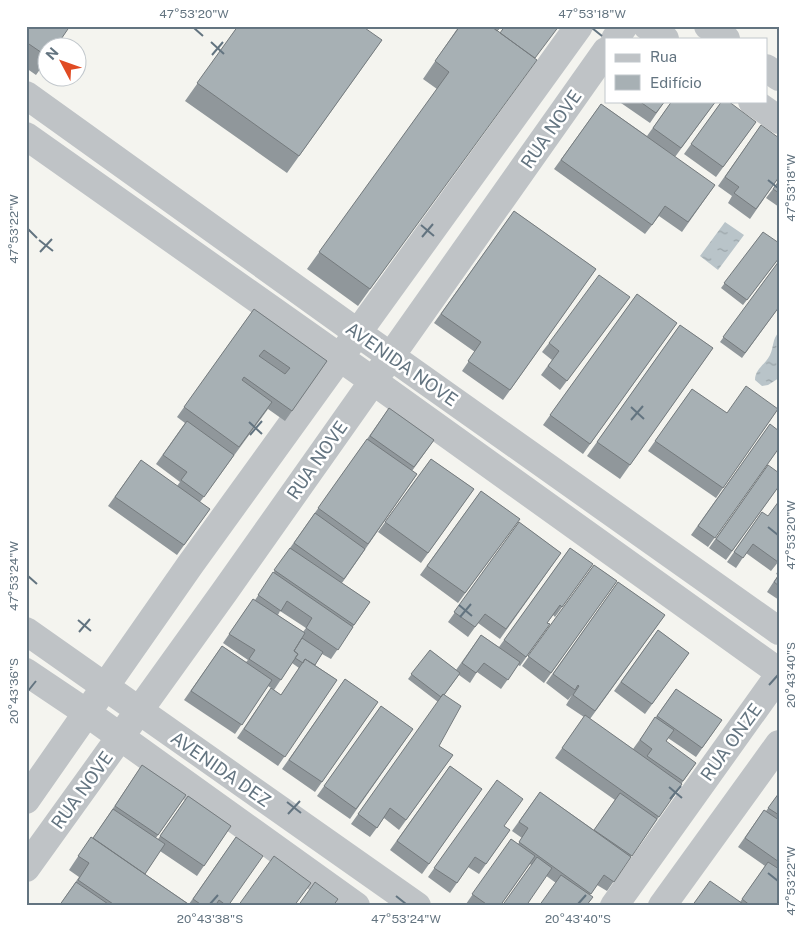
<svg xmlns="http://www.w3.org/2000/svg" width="805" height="932" viewBox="0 0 805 932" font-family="'Public Sans',sans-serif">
	<defs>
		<pattern id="water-ripples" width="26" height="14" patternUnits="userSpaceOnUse" patternTransform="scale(1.25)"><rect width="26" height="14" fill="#b9c4c9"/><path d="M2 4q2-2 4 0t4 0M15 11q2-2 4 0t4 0" fill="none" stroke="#9aa4a8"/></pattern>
	</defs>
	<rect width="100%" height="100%" fill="#f4f4ef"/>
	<!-- water -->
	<path fill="url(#water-ripples)" d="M725,222l19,13 -26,35 -18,-14z
		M779,332v46l-11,7 -6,1 -7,-6c0,-11 10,-15 15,-25 4,-8 2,-16 9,-23z"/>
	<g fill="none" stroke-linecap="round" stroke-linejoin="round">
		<!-- street -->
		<path stroke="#bfc3c6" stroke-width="28" d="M647,26l18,13
			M708,26l18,13
			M615,39l9,-13
			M766,68l13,9
			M26,95l332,238 421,298
			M752,101l27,19
			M26,136l347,245 406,291
			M26,631l391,275
			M26,672l61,41 269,193
			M26,800l164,-235 389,-539
			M26,868l199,-277 381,-540
			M614,906l165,-231
			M662,906l117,-162"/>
	</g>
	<!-- wall -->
	<path fill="#90979b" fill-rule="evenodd" d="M26,26l22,22v10l-12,17 -10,-7z
		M238,26l144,14 -95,133 -102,-72z
		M459,26h42l-4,5 38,28 -177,247 -51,-37 130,-180 -14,-10z
		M622,101h43l-15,22 -29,-20z
		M672,101h44l-41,56 40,28 -33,47 -23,-16 -14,18 -91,-65 47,-65 46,32z
		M722,101l34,21 -40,55 -32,-23z
		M761,125l18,52 -29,42 -22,-16 4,-7 -14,-10z
		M779,181v26l-13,-9z
		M514,211l82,58 -93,131 -41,-29 13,-19 -41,-29z
		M763,232l16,26 -36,47 -22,-17z
		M779,261v46l-37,51 -22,-16z
		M637,294l40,29 -94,131 -40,-29z
		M630,297l-70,93 -19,-15 11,-15 -10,-8 7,-9z
		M254,309l73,52 -42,60 -17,-12 -68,93 10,7 -33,46 -69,-49 33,-46 36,26 3,-4 -24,-18 29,-41 -8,-6z
		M680,325l33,23 -93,131 -33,-23z
		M692,389l35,24 51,-4 -62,89 -68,-47z
		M389,408l45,32 -22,31 5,3 -75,109 28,19 -39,57 -9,-5 -7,11 22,15 -59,86 -41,-28 34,-50 10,7 18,-27 -7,-5 -18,27 -6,-4 -33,48 -51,-34 38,-54 24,16 2,-2 -25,-17 30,-44 2,1 35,-52zM280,611l26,17 -3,4 -25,-17z
		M770,424l9,24 -71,99 -17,-12z
		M431,459l43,30 -53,74 -43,-31z
		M768,465l11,21 -53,74 -17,-12z
		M481,491l39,28 -62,84 -38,-28z
		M762,512l17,49 -8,10 -25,-18 -10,15 -9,-6z
		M519,522l42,31 -61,86 -22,-16 -10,14 -20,-15z
		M570,548l23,16 -38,53 -2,-2 -6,8 3,1 -30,42 -2,-1 -17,24 -24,-17 -7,11 -11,-8 -15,20 -5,51 14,9 -54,75 -15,-12 -14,19 -19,-13 87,-122 -30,-23 22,-29 26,20 25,-35 18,12z
		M594,565l23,16 -73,102 -22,-17z
		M779,569v31l-12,-8 11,-17 -2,-1z
		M618,582l47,33 -75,104 43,30 43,-60 46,31 -26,37 -28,-19 -2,4 30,21 -14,20v1l-75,107 -10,-6 -7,10 -34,-12 -26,-19 -30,42h-32l-2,-2 45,-65 7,5 4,-6 -10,-7 28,-39 54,38 21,-30 -60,-42 29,-41 -18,-12 6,-10 -4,5 -22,-17z
		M658,630l31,23 -44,61 -31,-23z
		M345,679l33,23 -63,90 -33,-23z
		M381,706l32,23 -63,90 -33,-23z
		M142,765l44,30 -30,43 2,1 30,-43 43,30 -34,50 -37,-25 -15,23 44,30 47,-67 -8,69h-169l20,-29 -10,-7 22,-33 2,1z
		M450,766l32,23 -60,85 -32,-24z
		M497,780l7,46 6,4 -31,44 -11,-7 -18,26 -22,-16z
		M779,793v113h-87l48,-4 25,-36 -27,-19 26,-37 2,1z"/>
	<!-- building -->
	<path fill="#a7b0b4" stroke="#757b7e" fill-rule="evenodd" d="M26,26h44l-15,22h-7v9l-22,-15z
		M238,26h124l20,14 -83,116 -102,-73z
		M460,26h31l46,34 -167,229 -51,-37 130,-180 -14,-11z
		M491,26h10l-4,5z
		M505,26h54l-24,32 -35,-25z
		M639,101h26l-9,12z
		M672,101h44l-35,47 -28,-20z
		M722,101h6l28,21 -33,45 -32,-23z
		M601,104l114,81 -27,37 -23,-16 -13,19 -91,-65z
		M761,125l18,13v39l-23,32 -22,-16 5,-6 -14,-10z
		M779,181v12l-6,-4z
		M514,211l82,58 -86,121 -42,-29 13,-19 -40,-28z
		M763,232l16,11v15l-32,42 -23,-17z
		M779,261v46l-34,46 -22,-16z
		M599,275l31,22 -63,84 -19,-15 11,-15 -10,-8z
		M637,294l40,29 -87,121 -40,-29z
		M254,309l73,52 -35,50 -48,-34 -2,3 30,22 -33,45 -55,-40zM264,350l26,18 -5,6 -26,-18z
		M680,325l33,23 -83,117 -33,-23z
		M746,386l32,23 -55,79 -68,-47 37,-52 35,24z
		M389,408l45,32 -20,27 -44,-31z
		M187,421l47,34 -30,42 -23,-17 6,-8 -24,-17z
		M770,424l9,7v17l-64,90 -17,-12z
		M367,439l50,35 -49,70 -50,-36z
		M431,459l43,30 -46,64 -43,-31z
		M141,460l69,49 -26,36 -69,-48z
		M768,465l11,8v13l-47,65 -16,-12z
		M481,491l39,28 -55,74 -38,-27z
		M779,501v60l-1,1 -25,-18 -10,14 -9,-6 28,-40 6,4z
		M315,513l50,36 -21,30 -50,-36z
		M519,522l42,31 -55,76 -21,-15 -10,13 -21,-15z
		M290,548l80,54 -16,23 -80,-55z
		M570,548l23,16 -31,43 -2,-2 -13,18 3,1 -24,33 -22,-17z
		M594,565l23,16 -66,92 -23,-17z
		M273,572l80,55 -15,23 -32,-22 6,-10 -25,-17 -6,10 -23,-16z
		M779,575v11l-5,-4z
		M618,582l47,33 -70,96 -22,-16 6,-9 -1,-1 -3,5 -22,-16z
		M253,599l52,34 -11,18 4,3 -17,26 -32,-21 6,-9 -26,-16z
		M658,630l31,23 -37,51 -31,-22z
		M481,635l39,27 -12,18 -24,-17 -8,10 -14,-10z
		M302,638l21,14 -8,13 -10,-6 -2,4 -8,-5 3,-4 -4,-3z
		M222,646l50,34 -30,45 -51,-34z
		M430,650l30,23 -16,22 -1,-1 -2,3 -30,-23z
		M305,659l32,21 -52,77 -41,-28 27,-41 10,7z
		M345,679l33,23 -56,80 -33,-22z
		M676,689l46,31 -20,28 -45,-32z
		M443,694l18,12 -22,40 14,9 -47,65 -16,-12 -13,20 -19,-14z
		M381,706l32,23 -57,80 -32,-23z
		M585,715l97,69 -23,33 -97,-69z
		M655,717l19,13 -8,11 30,22 -13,18 -36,-25 5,-7 -12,-9z
		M142,765l44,30 -28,40 -43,-29z
		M450,766l32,23 -53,75 -32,-23z
		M497,780l26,19 -19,27 6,4 -24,34 -11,-7 -18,26 -23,-15z
		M540,792l91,65 -17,25 -10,-7 -13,19 -72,-52 9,-14 -9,-6z
		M620,793l37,26 -25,37 -38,-26z
		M779,793v22l-11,-7z
		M188,796l43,30 -27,40 -44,-30z
		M113,809l52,35 -20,30 -52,-36z
		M764,810l15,10v42l-34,-24z
		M91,837l100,69h-75l-38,-26 11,-17 -11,-7z
		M236,837l27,19 -35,50h-1l-8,-6 -4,6h-12l-10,-7z
		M511,839l24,17 -35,50h-11l-17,-12z
		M274,856l37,27 -17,23h-56z
		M537,857l15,11 -26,38h-24z
		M768,862l11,7v37h-28l-9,-7z
		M561,875l32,22 -7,9h-47z
		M710,881l36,25h-54z
		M76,882l35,24h-52z
		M315,882l23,17 -5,7h-35z"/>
	<!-- ticks -->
	<path fill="none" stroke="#637480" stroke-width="2" d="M194,28l9,8M592,28l10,8M211,42l13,12M212,55l11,-13M768,180l10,8M421,225l13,11M28,229l9,9M422,237l11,-13M39,240l14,11M40,252l12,-13M631,407l13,12M631,420l12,-14M249,422l13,12M250,435l12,-14M768,527l10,8M28,576l9,8M459,605l13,11M460,617l11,-13M78,620l13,11M79,632l11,-13M769,685l9,-10M28,691l8,-10M669,787l13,11M670,799l11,-13M287,802l14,11M288,814l12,-13M768,873l10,8M396,896l10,8M210,904l8,-9M578,904l8,-9"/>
	<g text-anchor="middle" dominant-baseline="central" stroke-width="5" stroke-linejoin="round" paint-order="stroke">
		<!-- street labels -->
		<g font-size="18" fill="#637480" stroke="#fff">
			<text transform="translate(551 129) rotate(-55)">RUA NOVE</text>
			<text transform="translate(402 364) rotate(35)">AVENIDA NOVE</text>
			<text transform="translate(317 460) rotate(-55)">RUA NOVE</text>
			<text transform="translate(731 742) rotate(-54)">RUA ONZE</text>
			<text transform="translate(221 769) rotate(35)">AVENIDA DEZ</text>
			<text transform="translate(82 790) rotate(-54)">RUA NOVE</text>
		</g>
	</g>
	<!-- border -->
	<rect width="805" height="932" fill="none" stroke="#ffffff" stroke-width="55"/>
	<!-- legend -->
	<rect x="605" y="38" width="162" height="65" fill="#ffffff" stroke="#c1c7cc"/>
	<rect x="615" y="54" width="25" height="8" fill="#bfc3c6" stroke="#c1c7cc"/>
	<text x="650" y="62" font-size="15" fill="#637480">Rua</text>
	<rect x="615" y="75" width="25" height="15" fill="#a7b0b4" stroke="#c1c7cc"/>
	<text x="650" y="88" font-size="15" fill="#637480">Edifício</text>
	<!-- north arrow -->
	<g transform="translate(62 62) rotate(311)"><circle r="24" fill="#ffffff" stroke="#c1c7cc"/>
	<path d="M0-4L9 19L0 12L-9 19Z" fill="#e04b23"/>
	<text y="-8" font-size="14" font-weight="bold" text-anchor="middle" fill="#637480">N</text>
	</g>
	<rect x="28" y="28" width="750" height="876" fill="none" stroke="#637480" stroke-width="2"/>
	<g font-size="12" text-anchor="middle" fill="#637480">
		<text x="194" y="18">47°53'20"W</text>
		<text x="592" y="18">47°53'18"W</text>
		<text transform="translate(791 188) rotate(-90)" y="4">47°53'18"W</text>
		<text transform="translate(14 229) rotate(-90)" y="4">47°53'22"W</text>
		<text transform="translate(791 535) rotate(-90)" y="4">47°53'20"W</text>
		<text transform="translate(14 576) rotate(-90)" y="4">47°53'24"W</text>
		<text transform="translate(791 675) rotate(-90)" y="4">20°43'40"S</text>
		<text transform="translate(14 691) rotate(-90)" y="4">20°43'36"S</text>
		<text transform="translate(791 881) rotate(-90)" y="4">47°53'22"W</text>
		<text x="210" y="923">20°43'38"S</text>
		<text x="406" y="923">47°53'24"W</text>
		<text x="578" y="923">20°43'40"S</text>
	</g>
</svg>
